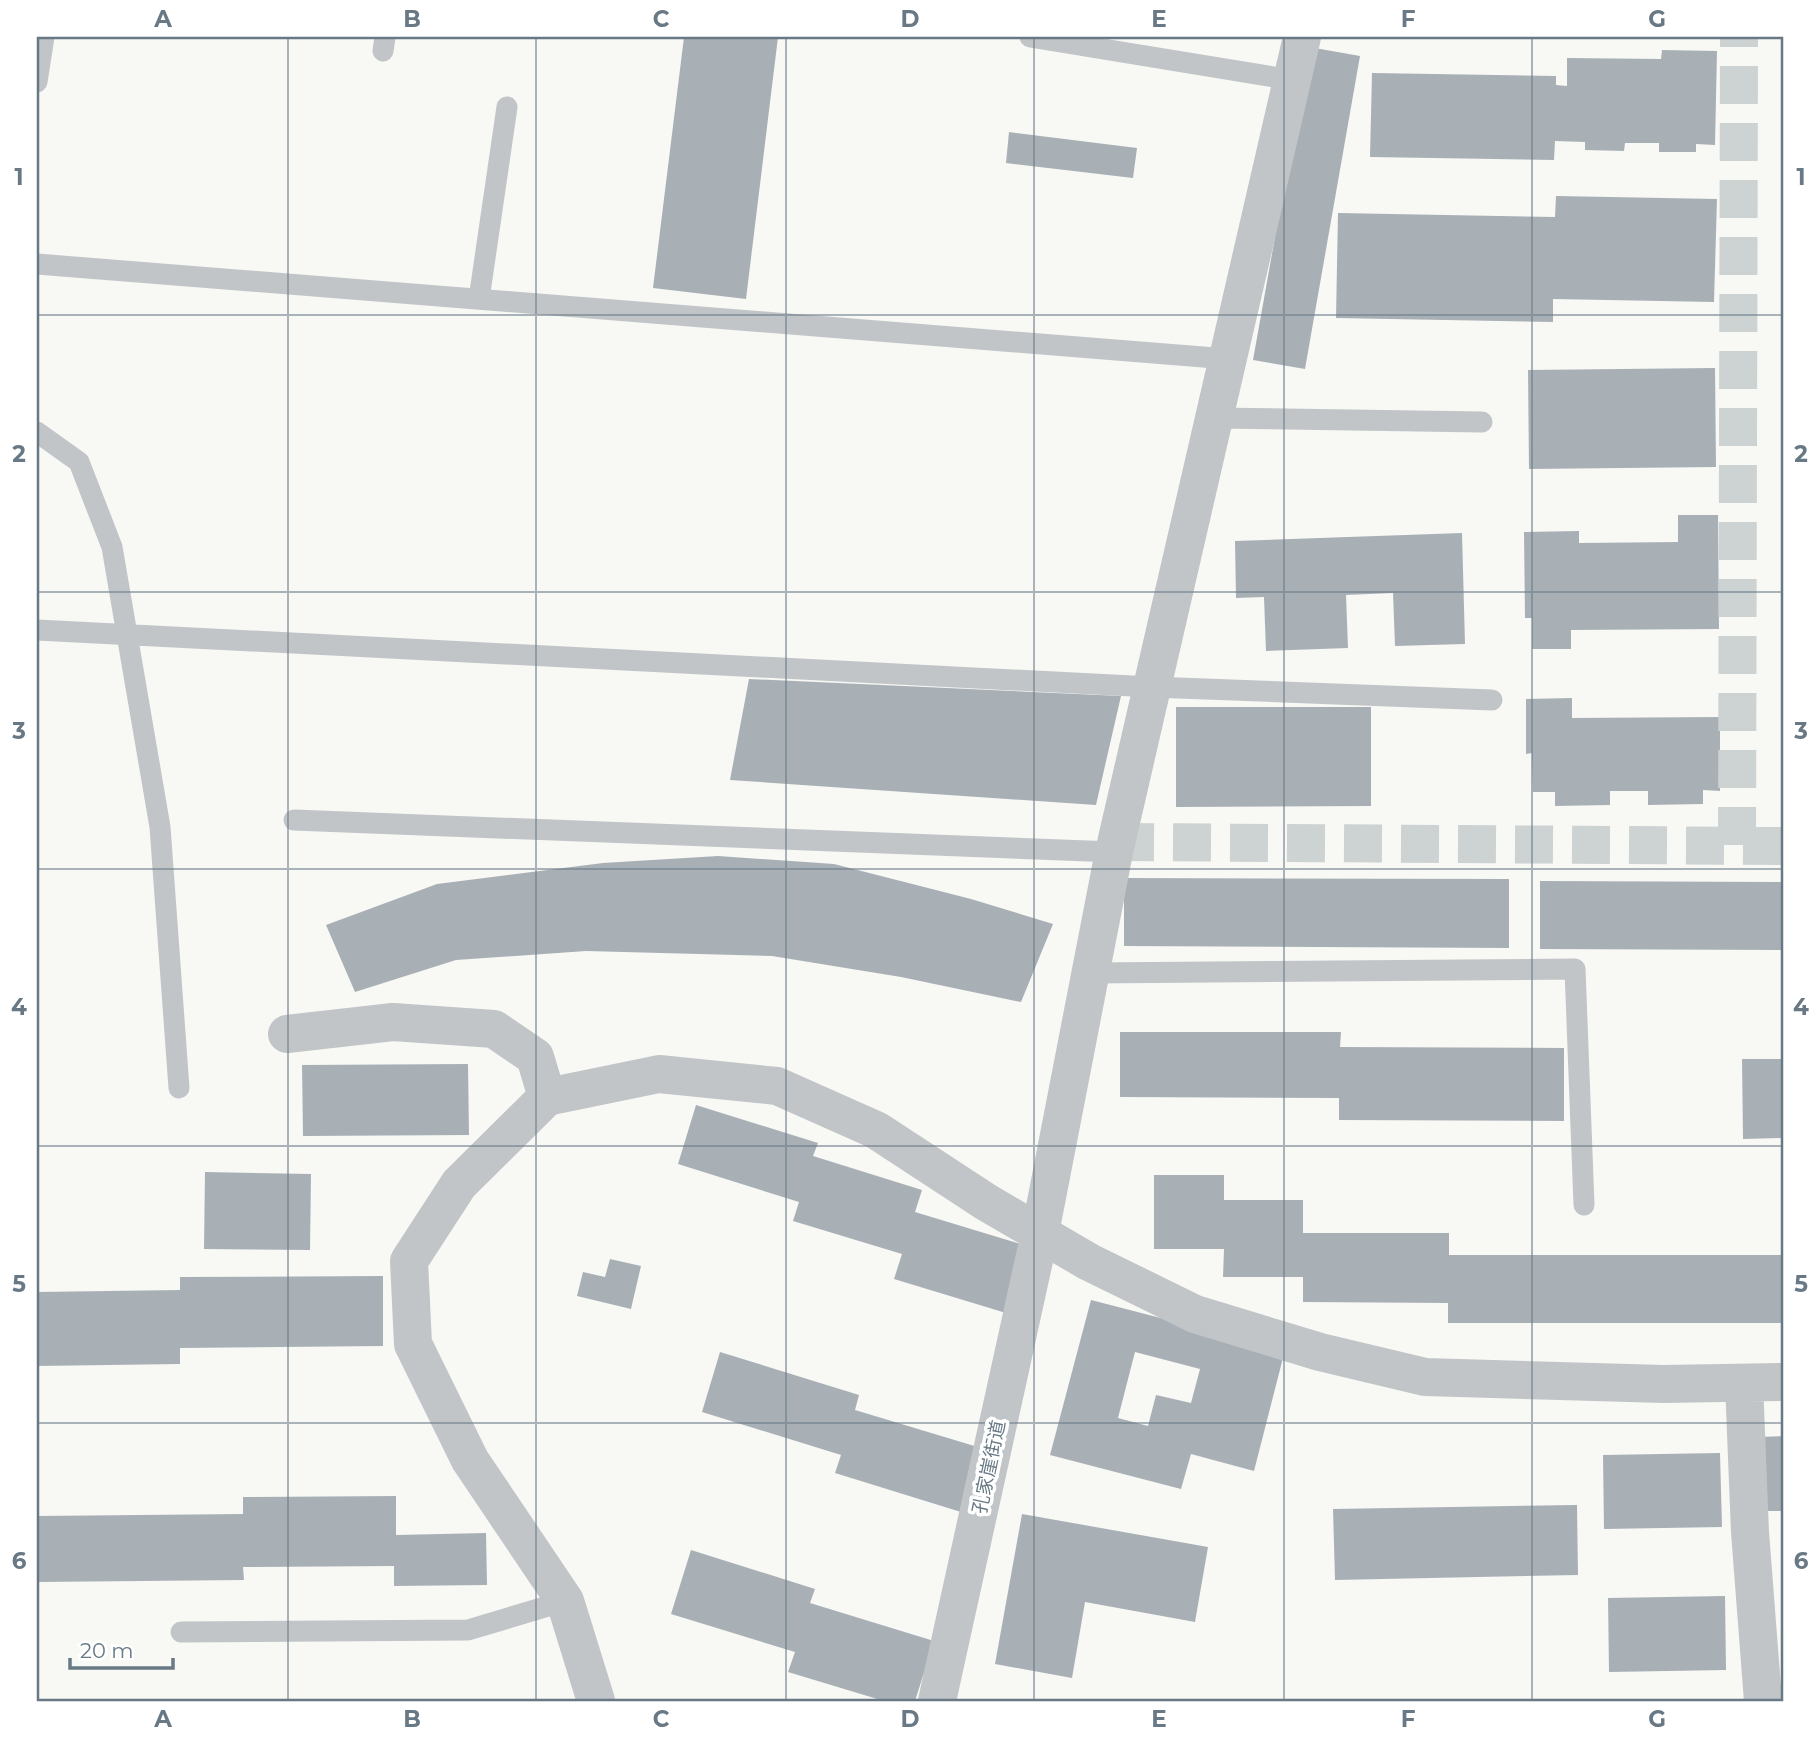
<svg xmlns="http://www.w3.org/2000/svg" width="1820" height="1738" viewBox="0 0 1820 1738" font-family="Montserrat,'Noto Sans SC',sans-serif">
	<rect width="100%" height="100%" fill="#f8f8f5"/>
	<!-- building -->
	<path fill="#a8b0b6" fill-rule="evenodd" d="M684,37h94l-32,262 -93,-11z
		M1309,47l51,9 -55,313 -52,-9z
		M1662,50l55,1 -2,94 -19,-1v8h-37v-9h-34l-1,8 -39,-1v-8l-30,-1 -1,19 -184,-3 2,-84 184,3v9l11,1v-28l94,1z
		M1009,132l128,16 -4,30 -127,-15z
		M1556,196l161,3 -3,103 -161,-3v23l-217,-4 2,-105 217,4z
		M1715,368l1,99 -187,2 -1,-99z
		M1678,515h40l1,114 -148,1v19h-39v-31h-7l-1,-86 55,-1v12l99,-1z
		M1462,533l3,111 -70,2 -2,-53 -47,2 2,53 -82,3 -2,-54 -28,1 -1,-57z
		M749,679l372,17 -25,109 -366,-25z
		M1572,698v20l148,-1v74l-17,-1v14l-55,1v-14h-38v14l-55,1v-14h-22l-1,-39 -6,1v-55z
		M1176,707h195v99l-195,1z
		M718,856l116,8 137,35 82,25 -32,78 -120,-25 -129,-21 -186,-5 -130,9 -101,32 -29,-67 111,-41 166,-21z
		M1124,878l385,1v69l-385,-2z
		M1540,881l243,1v68l-243,-1z
		M1120,1032h221l-1,15 224,1v73l-225,-1v-22l-219,-1z
		M1742,1059h41v79l-40,1z
		M468,1064l1,71 -166,1 -1,-71z
		M696,1105l122,38 -5,13 109,34 -7,22 112,34 -21,67 -112,-34 8,-25 -109,-33 6,-19 -121,-38z
		M205,1172l106,2 -1,76 -106,-1z
		M1154,1175h70v25h79v33h146v22h334v68h-335v-20l-145,-1v-25h-80l1,-28h-70z
		M610,1259l31,7 -10,43 -54,-13 6,-24 22,5z
		M383,1276v70l-203,2v16l-143,2v-74l143,-2v-13z
		M1091,1300l194,50 -31,121 -63,-17 -10,35 -131,-34zM1135,1352l65,17 -9,34 -35,-8 -8,31 -30,-8z
		M720,1352l139,43 -4,15 126,38 -20,64 -126,-39 6,-18 -139,-43z
		M1783,1436v75h-23l-1,-74z
		M1720,1453l2,74 -118,2 -1,-74z
		M396,1496v39l90,-2 1,52 -93,1v-20l-151,1 1,13 -207,2v-66l206,-2v-17z
		M1577,1505l1,70 -243,5 -2,-71z
		M1022,1514l186,33 -13,75 -110,-20 -13,76 -77,-14z
		M691,1550l124,39 -5,14 124,38 -19,60h-31l-96,-29 7,-20 -124,-38z
		M1725,1596l1,74 -117,2 -1,-74z"/>
	<g fill="none" stroke-linecap="round" stroke-linejoin="round">
		<!-- street-tunnel -->
		<path stroke="#cdd2d3" stroke-width="38" stroke-dasharray="38 19" stroke-linecap="butt" d="M1116,842l667,4
			M1737,845l2,-808"/>
		<!-- lane -->
		<path stroke="#c1c5c8" stroke-width="21" d="M1030,37l262,43
			M383,51l2,-14
			M37,82l7,-45
			M37,264l1191,95
			M479,299l28,-192
			M1214,418l268,4
			M37,432l42,30 33,85 48,280 19,261
			M37,630l1115,57 340,13
			M294,820l820,32
			M1091,973l484,-4 9,236
			M181,1632l287,-2 97,-29"/>
		<!-- street -->
		<path stroke="#c1c5c8" stroke-width="38" d="M287,1034l106,-12 101,7 41,28 12,40
			M1744,1383l6,149 13,169
			M596,1701l-31,-100 -95,-141 -57,-116 -4,-83 50,-77 88,-87 112,-23 118,12 99,44 110,72 103,60 106,52 125,38 105,25 239,7 119,-2
			M937,1701l103,-468 74,-381 188,-815"/>
	</g>
	<!-- grid -->
	<path fill="none" stroke="#687985" stroke-width="2" stroke-opacity="0.55" d="M288,37v1664M536,37v1664M786,37v1664M1034,37v1664M1284,37v1664M1532,37v1664M37,315h1746M37,592h1746M37,869h1746M37,1146h1746M37,1423h1746"/>
	<g text-anchor="middle" dominant-baseline="central" stroke-width="7" stroke-linejoin="round" paint-order="stroke">
		<!-- street labels -->
		<g font-size="19" fill="#687985" stroke="#fff">
			<text transform="translate(989 1467) rotate(-78)">孔家崖街道</text>
		</g>
	</g>
	<!-- border -->
	<rect width="1820" height="1738" fill="none" stroke="#ffffff" stroke-width="77"/>
	<!-- scale -->
	<path d="M70 1658v10h103v-10" fill="none" stroke="#687985" stroke-width="3.5"/>
	<text x="80" y="1658" font-size="21" fill="#687985" stroke="#ffffff" stroke-width="5" paint-order="stroke">20 m</text>
	<rect x="38" y="38" width="1744" height="1662" fill="none" stroke="#687985" stroke-width="2.5"/>
	<g font-size="23" text-anchor="middle" font-weight="bold" fill="#687985">
		<text x="163" y="27">A</text>
		<text x="412" y="27">B</text>
		<text x="661" y="27">C</text>
		<text x="910" y="27">D</text>
		<text x="1159" y="27">E</text>
		<text x="1408" y="27">F</text>
		<text x="1657" y="27">G</text>
		<text x="19" y="185">1</text>
		<text x="1801" y="185">1</text>
		<text x="19" y="462">2</text>
		<text x="1801" y="462">2</text>
		<text x="19" y="739">3</text>
		<text x="1801" y="739">3</text>
		<text x="19" y="1015">4</text>
		<text x="1801" y="1015">4</text>
		<text x="19" y="1292">5</text>
		<text x="1801" y="1292">5</text>
		<text x="19" y="1569">6</text>
		<text x="1801" y="1569">6</text>
		<text x="163" y="1727">A</text>
		<text x="412" y="1727">B</text>
		<text x="661" y="1727">C</text>
		<text x="910" y="1727">D</text>
		<text x="1159" y="1727">E</text>
		<text x="1408" y="1727">F</text>
		<text x="1657" y="1727">G</text>
	</g>
</svg>
